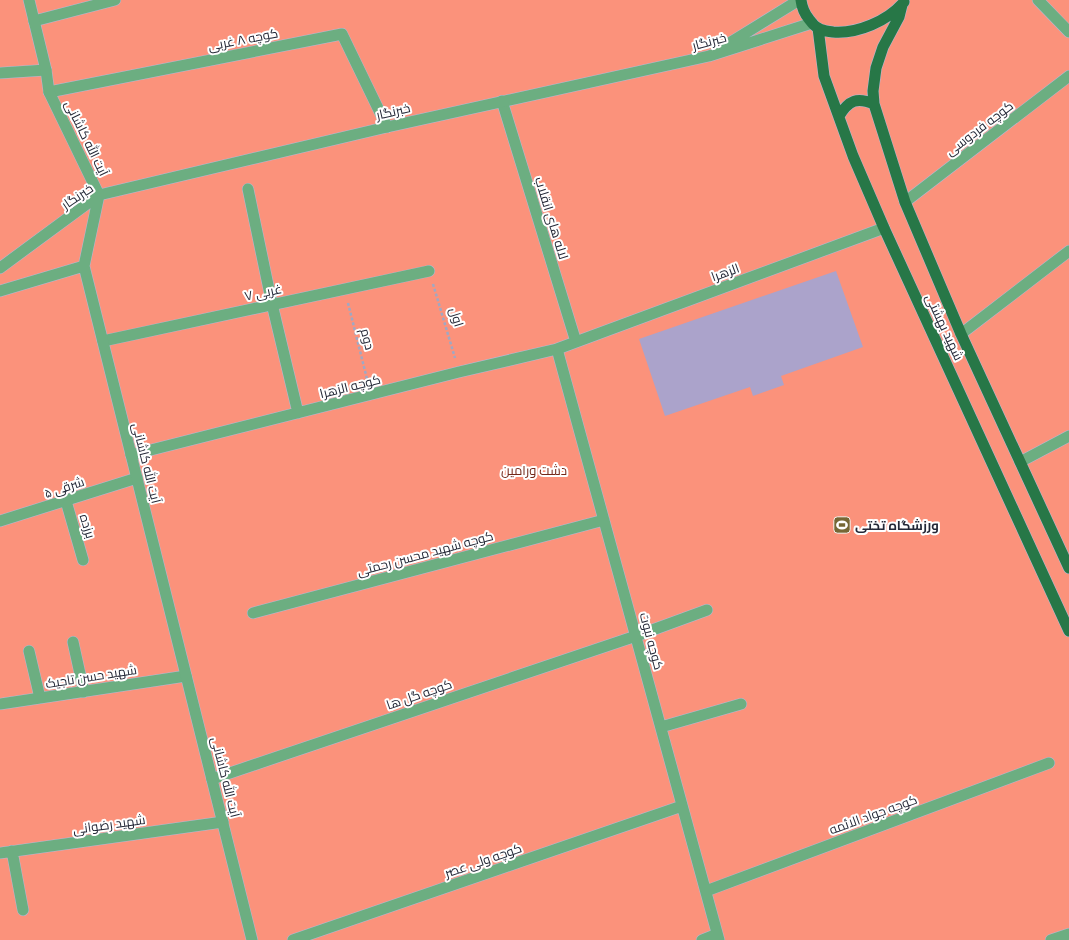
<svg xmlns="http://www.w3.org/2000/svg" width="1069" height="940" viewBox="0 0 1069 940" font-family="Ubuntu,Cairo,sans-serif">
	<rect width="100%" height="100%" fill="#d6dfff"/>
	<!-- green -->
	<path fill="#fb927b" d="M0,0h1069v940h-1069z"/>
	<!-- building -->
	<path fill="#aba3cb" d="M836,271l27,76 -82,29 3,9 -31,11 -3,-9 -85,29 -26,-77z"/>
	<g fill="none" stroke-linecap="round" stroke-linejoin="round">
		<defs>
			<path id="minor" d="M1038,0l31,32
				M34,21l81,-21
				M0,73l46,-3
				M49,92l293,-58 45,93
				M502,101l74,241
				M248,189l24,115 26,109
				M905,202l164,-126
				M961,334l108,-83
				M103,341l326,-70
				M557,349l162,591
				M131,455l328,-83 98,-23 327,-121
				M1020,462l49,-26
				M66,501l17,59
				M0,521l137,-43
				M253,613l351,-93
				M73,642l11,50
				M29,651l11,47
				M0,704l186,-28
				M661,727l80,-23
				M212,779l424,-143 71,-26
				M12,851l11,59
				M0,853l223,-31
				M706,891l343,-128
				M293,940l389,-134
				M702,940l15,-6
				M1051,940l18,-6"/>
			<path id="tertiary" d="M29,0l17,70 3,22 50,103 -15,71 168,674
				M723,47l76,-47
				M0,268l99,-73 288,-68 322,-71 103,-33
				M0,291l84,-25"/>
			<path id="primary" d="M801,0c1,8 3,13 8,19 3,4 5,7 9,9 4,3 9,3 15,4 24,2 55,-11 71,-30
				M902,5l-3,12 -16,30 -7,21 -3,23 1,13 31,98 56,132 108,234
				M818,28l6,48 29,80 31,72 185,403
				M839,116c10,-16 18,-19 35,-12"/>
		</defs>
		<!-- minor casing -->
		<use href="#minor" stroke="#b2bad7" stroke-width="12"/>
		<!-- tertiary casing -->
		<use href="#tertiary" stroke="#b2bad7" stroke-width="12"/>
		<!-- primary casing -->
		<use href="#primary" stroke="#b2bad7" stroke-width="12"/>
		<!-- path -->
		<path stroke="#a0a8c3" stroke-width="2.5" stroke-dasharray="3 2" stroke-linecap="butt" d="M433,284l22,74
			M348,303l19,76"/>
		<!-- minor -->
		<use href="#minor" stroke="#6cae81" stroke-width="11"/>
		<!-- tertiary -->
		<use href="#tertiary" stroke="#6cae81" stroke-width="11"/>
		<!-- primary -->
		<use href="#primary" stroke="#277747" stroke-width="11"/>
	</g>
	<!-- icons -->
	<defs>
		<symbol id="stadium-square" viewBox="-11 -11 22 22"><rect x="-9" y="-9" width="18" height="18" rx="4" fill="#766735" stroke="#fff"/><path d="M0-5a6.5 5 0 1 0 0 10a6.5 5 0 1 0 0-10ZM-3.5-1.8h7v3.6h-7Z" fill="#fff"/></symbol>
	</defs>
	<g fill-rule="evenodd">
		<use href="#stadium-square" x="832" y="515" width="20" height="20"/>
	</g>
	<g text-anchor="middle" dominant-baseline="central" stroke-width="4" stroke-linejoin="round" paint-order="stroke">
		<!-- street labels -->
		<g font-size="13" fill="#242837" stroke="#fff">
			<text transform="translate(243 39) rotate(-11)">کوچه ۸ غربی</text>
			<text transform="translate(709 41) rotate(-15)">خبرنگار</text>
			<text transform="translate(393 111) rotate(-13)">خبرنگار</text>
			<text transform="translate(979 128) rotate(-37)">کوچه فردوسی</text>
			<text transform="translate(87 138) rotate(64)">آیت الله کاشانی</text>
			<text transform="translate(77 196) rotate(-34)">خبرنگار</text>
			<text transform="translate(552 218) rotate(73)">لاله های انقلاب</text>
			<text transform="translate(725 272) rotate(-20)">الزهرا</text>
			<text transform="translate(263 292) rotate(-12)">۷ غربی</text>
			<text transform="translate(457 317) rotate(73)">اول</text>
			<text transform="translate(945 327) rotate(65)">شهید بهشتی</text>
			<text transform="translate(368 339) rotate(76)">دوم</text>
			<text transform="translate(350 386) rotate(-14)">کوچه الزهرا</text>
			<text transform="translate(147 463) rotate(76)">آیت الله کاشانی</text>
			<text transform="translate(64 487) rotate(-18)">۵ شرقی</text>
			<text transform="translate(88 526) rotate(73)">برزده</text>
			<text transform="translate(425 553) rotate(-15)">کوچه شهید محسن رحمتی</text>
			<text transform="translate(652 641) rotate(75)">کوچه نبوت</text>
			<text transform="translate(91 676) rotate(-9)">شهید حسن تاجیک</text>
			<text transform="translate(419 694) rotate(-19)">کوچه گل ها</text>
			<text transform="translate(226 777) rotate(76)">آیت الله کاشانی</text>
			<text transform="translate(873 814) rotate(-20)">کوچه جواد الائمه</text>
			<text transform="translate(109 824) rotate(-8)">شهید رضوانی</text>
			<text transform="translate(483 860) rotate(-19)">کوچه ولی عصر</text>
		</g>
		<!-- park labels -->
		<g font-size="13" fill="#742819" stroke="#fff">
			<text x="534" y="470">دشت ورامین</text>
		</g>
		<!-- poi labels -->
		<g font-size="13" font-weight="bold" fill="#242837" stroke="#fff" text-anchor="start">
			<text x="855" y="525">ورزشگاه تختی</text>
		</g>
	</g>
</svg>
